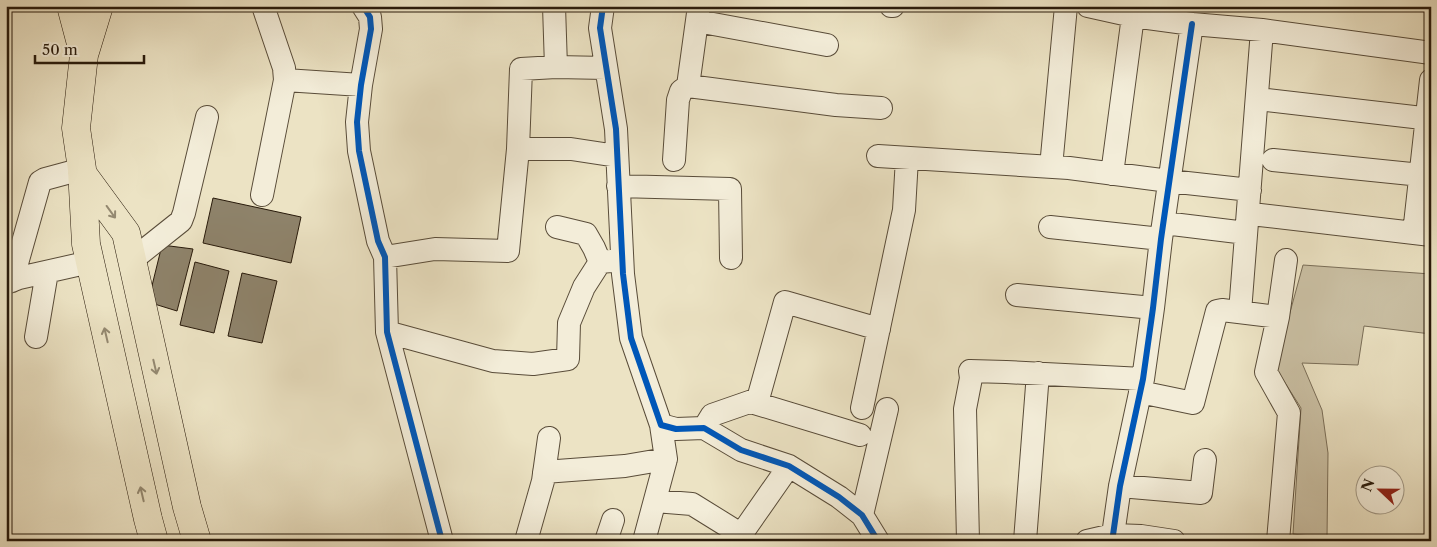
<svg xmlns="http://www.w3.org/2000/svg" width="1437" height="547" viewBox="0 0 1437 547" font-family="'Libre Caslon Text',serif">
	<rect width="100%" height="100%" fill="#ece3c4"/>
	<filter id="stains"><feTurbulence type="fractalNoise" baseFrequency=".004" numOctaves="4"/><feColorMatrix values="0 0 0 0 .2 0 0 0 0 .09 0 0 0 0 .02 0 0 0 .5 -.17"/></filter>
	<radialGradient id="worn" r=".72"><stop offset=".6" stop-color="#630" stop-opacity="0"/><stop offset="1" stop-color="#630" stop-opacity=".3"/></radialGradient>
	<!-- green -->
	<path fill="#cbc1a5" stroke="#7a6e58" d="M1303,265l128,9v60l-67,-8 -6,39 -56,-2 20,47 6,43 -1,85 -34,-4 8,-126 -26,-41z"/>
	<!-- building -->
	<path fill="#8e836b" stroke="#281a0b" d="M213,198l88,19 -10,46 -88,-20z
		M162,245l31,4 -16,62 -29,-9z
		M195,262l34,9 -15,62 -34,-8z
		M242,273l35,8 -15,62 -34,-7z"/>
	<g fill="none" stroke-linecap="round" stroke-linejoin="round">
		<defs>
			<path id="minor" d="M363,6l7,11 1,12 -10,56 -4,37 2,29 19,90 7,16 2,75 55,209
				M554,6l2,61
				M603,6l-3,22 16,101 7,145 8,64 30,87 15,4 28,-1 37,22 48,16 50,31 23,18 16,26
				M891,6h2
				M1088,6l45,10 59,8 70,6 169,23
				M697,21l130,24
				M285,80l76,5
				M688,86l148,19 45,3
				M1267,100l164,19
				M518,149h53l46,7
				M878,156l191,12 100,13 81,9
				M674,160l4,-60 3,-9 7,-5 11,-80
				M1273,160l158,16
				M1051,167l15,-161
				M1112,174l21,-158
				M618,186l112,3 1,69
				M262,195l23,-115 -1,-12 -21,-62
				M1260,215l171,20
				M1164,223l82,10
				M557,227l29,7 8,14 6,14
				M1050,227l111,12
				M1414,233l17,-153
				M385,257l50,-8 73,2 10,-102 3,-80 35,-2 50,1
				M132,260l49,-39 3,-8 23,-96
				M12,281l28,-99 5,-3 37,-10
				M6,283l13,-5 71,-16
				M1017,295l136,13
				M1240,312l22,-282
				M387,332l106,29 40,3 35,-5 1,-36 15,-36 16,-25 22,-2
				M36,337l11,-65
				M1140,392l53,11 24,-92 5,-1 56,7
				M751,402l109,33
				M862,408l42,-198 3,-52
				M704,428l8,-13 46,-16 27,-97 94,27
				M544,472l81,-6 41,-7
				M1120,486l81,7 4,-33
				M655,501l37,3 50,31
				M862,515l25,-106
				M1113,535l7,-49 23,-107 10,-71 8,-69 31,-215
				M526,541l17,-60 6,-43
				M606,541l7,-21
				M644,541l22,-82 -5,-34
				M741,541l4,-12 44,-63
				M968,541l-3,-132 6,-31 -1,-7 36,1 137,7
				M1025,541l13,-168
				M1087,541l26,-6 28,1 33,5
				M1278,541l11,-128 -23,-41 12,-55 8,-57"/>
			<path id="major" d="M71,6l13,49
				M99,6l-15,49 -8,73 6,41 4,75 62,275 6,22
				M82,173l44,60 61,274 10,34"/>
		</defs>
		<!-- minor casing -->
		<use href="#minor" stroke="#594c39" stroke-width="24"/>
		<!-- major casing -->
		<use href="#major" stroke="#281a0b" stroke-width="29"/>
		<!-- minor -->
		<use href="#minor" stroke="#f3edd9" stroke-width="22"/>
		<!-- major -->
		<use href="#major" stroke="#ece3c4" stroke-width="28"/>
		<defs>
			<path id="cycleway" d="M363,6l7,11 1,12 -10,56 -4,37 2,29 19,90 7,16 2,75 55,209
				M603,6l-3,22 16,101 7,145 8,64 30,87 15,4 28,-1 37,22 48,16 50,31 23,18 16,26
				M1113,535l7,-49 23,-107 10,-71 8,-69 31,-215"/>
		</defs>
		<!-- cycleway casing -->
		<use href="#cycleway" stroke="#f3edd9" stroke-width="9"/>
		<!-- cycleway -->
		<use href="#cycleway" stroke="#0057b8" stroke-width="6"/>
	</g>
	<!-- one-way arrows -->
	<defs><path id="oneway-shaft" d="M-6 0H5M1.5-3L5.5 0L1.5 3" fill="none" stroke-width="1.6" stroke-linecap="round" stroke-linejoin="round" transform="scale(1.25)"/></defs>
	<g stroke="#948971">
		<use href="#oneway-shaft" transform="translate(111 212) rotate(54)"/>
		<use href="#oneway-shaft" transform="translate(106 335) rotate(-103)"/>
		<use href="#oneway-shaft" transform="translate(155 367) rotate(77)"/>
		<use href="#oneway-shaft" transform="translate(142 494) rotate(-103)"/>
	</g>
	<!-- margin -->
	<rect width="1437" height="547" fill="none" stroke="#ece3c4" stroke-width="25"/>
	<rect x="8" y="8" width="1422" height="532" fill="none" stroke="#281a0b" stroke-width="2.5"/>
	<rect x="12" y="12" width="1412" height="522" fill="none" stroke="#281a0b"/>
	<!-- north arrow -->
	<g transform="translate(1380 490) rotate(292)"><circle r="24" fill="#f3edd9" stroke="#a29987"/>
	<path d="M0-4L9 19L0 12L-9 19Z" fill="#8f2418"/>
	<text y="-8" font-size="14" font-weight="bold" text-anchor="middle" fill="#281a0b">N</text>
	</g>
	<!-- scale -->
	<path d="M35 55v8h109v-8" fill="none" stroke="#281a0b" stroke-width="2.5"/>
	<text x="42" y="55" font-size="15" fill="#281a0b" stroke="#f3edd9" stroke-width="4" paint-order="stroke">50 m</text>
	<rect width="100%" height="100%" filter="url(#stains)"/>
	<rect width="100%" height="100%" fill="url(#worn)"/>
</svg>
